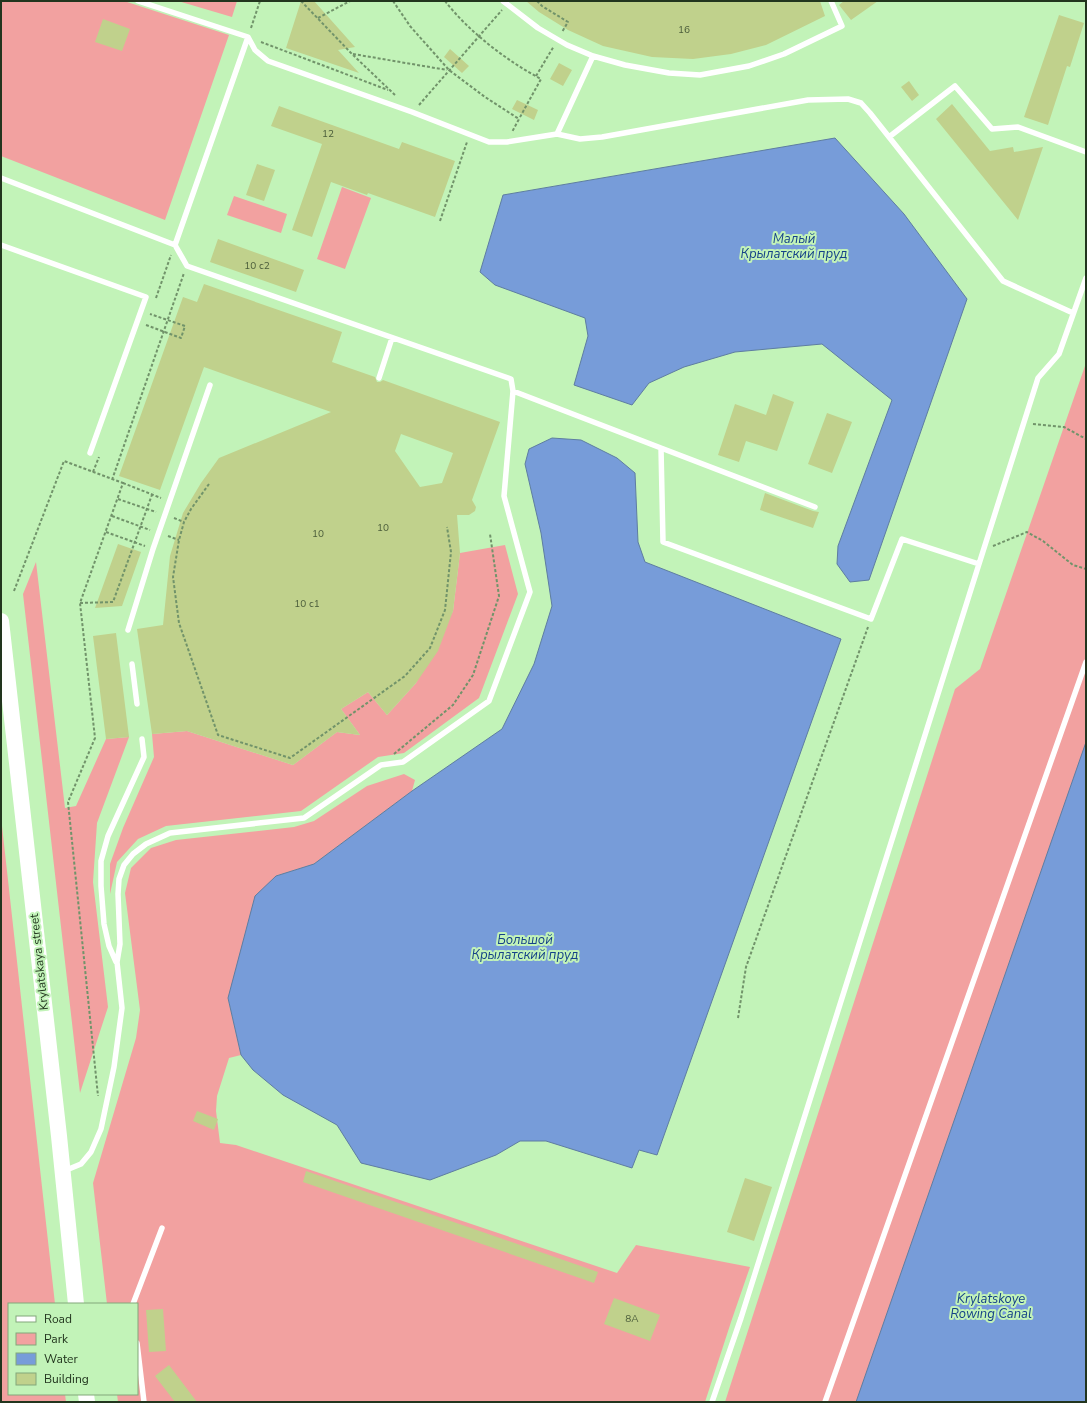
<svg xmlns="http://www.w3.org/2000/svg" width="1087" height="1403" viewBox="0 0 1087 1403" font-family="'Nunito Sans',sans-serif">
	<rect width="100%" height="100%" fill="#c2f3b8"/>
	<!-- green -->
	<path fill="#f2a1a0" d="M1,1h123l105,34 -64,185 -164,-64z
		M178,1h59l-5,16z
		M342,187l29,11 -26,71 -28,-10z
		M234,196l53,18 -6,19 -54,-18z
		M1086,363v1039h-361l230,-713 25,-20z
		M505,545l13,49 -39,104 -75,55 -26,4 -77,54 -135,15 -28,13 -21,23 -7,32v-30l13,-36 31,-71 -2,-23 35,-3 106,34 44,-33 23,3 -19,-26 27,-17 19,23 29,-32 37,-72 7,-58z
		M36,562l29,246 11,-2 30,-67 23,-2 -32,86 -4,59 15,125 -28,86 -57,-499z
		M404,774l11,6 -3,11 -98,73 -38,12 -48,122 13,57 -12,3 -12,38 -1,15 4,32 16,2 381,128 19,-28 114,22 -19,55 -26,80h-587l-1,-8h20v-90h-30l-14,-121 43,-145 4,-28 -15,-117 6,-25 20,-20 25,-8 118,-13 20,-6 53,-35z
		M1,817l54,487h-46v90h56l1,8h-65z"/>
	<!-- water -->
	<path fill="#779cd9" stroke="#5e7da1" d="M835,138l69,76 63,85 -98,281 -19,2 -13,-18 1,-18 54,-146 -70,-56 -87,8 -51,15 -35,16 -17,22 -58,-20 14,-49 -3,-18 -90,-33 -15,-13 23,-77z
		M552,438l29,2 36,18 18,15 3,69 7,20 196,77 -184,516 -18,-5 -7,18 -86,-27h-26l-24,14 -66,25 -69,-17 -24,-38 -54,-30 -30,-25 -12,-15 -13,-57 27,-102 21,-20 38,-12 98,-73 90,-62 32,-65 18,-58 -11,-73 -16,-69 4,-15z
		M1086,742v660h-231h1z"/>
	<!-- building -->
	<path fill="#c0d18c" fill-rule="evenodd" d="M301,1h13l41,46 -17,3 21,23 -73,-25z
		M526,1h294l5,15 -59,29 -35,9 -38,5 -41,-2 -49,-11 -35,-16 -29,-18z
		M844,1h34l-27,19 -12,-15z
		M1059,15l25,8 -14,44 -3,-1 -19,59 -24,-8z
		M103,19l27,10 -8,22 -27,-9z
		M450,49l19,17 -7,7 -18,-16z
		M559,63l13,7 -9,16 -13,-7z
		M909,81l10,14 -7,6 -11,-14z
		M517,100l21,10 -4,10 -22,-11z
		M952,104l38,47 23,-4 1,5 29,-5 -25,73 -82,-101z
		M279,106l120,43 3,-7 53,19 -20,56 -67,-24 -1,2 -36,-13 -19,55 -20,-7 30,-86 -51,-18z
		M257,164l18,6 -11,31 -18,-6z
		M218,239l86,31 -8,22 -86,-30z
		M204,284l138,48 -10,30 43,15 2,5h3l3,-2 117,42 -28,78 4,7 -1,4 -6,4h-12l3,38 -7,58 -15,40 -22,32 -29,32 -19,-23 -27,17 19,26 -23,-3 -44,33 -106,-34 -35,3 -15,-105 26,-4 7,-69 13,-43 18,-30 18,-25 112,-46 -127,-45 -44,123 -41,-14 64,-179 14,5zM401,434l52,19 -11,30 -22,4 -25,-36z
		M773,394l21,8 -17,49 -31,-10 -7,21 -21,-7 17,-51 31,11z
		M827,413l25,9 -20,51 -24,-9z
		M765,493l48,18 6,1 -6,16 -53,-18z
		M118,544l23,8 -19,54 -27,2z
		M116,633l13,104 -23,2 -13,-103z
		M197,1111l21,8 -4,11 -21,-9z
		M306,1171l292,101 -4,11 -291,-101z
		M745,1178l27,9 -18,54 -27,-9z
		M614,1298l46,17 -10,26 -46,-17z
		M163,1309l3,42 -17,1 -3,-42z
		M169,1365l28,37h-22l-20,-26z"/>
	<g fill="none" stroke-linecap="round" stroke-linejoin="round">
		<!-- path -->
		<path stroke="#71936a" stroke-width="2" stroke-dasharray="3 2" stroke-linecap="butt" d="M301,1l51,53 43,41
			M393,1l17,25 39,44 36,27 34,22 -7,13
			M445,1c24,31 62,60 96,78l-22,40
			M537,1l5,5 26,16 -6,10
			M318,18l32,-17
			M251,28l9,-27
			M261,42l127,48
			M353,54l94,16
			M536,76l18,-30
			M419,105l83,-95
			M440,221l27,-79
			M156,298l15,-43
			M146,325l35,13 4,-12 -35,-12
			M1033,424l31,3 22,12
			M93,472l6,-15
			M112,480l72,-207
			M123,483l38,15
			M209,484l-18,25 -7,13 -5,18 -6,37 6,46 39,112 72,23 115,-82 25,-28 15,-38 6,-58 -4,-25
			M118,499l38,13
			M112,516l38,14
			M174,518l10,4
			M106,532l39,14
			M168,536l11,4
			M993,546l34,-14 16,9 30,24 13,4
			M14,591l50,-130 59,22 -43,120 15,135 -27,64 30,294
			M80,603l33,-1 40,-110
			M394,754l59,-49 20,-30 26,-79 -9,-62
			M738,1018l8,-51 122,-340"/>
		<!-- service -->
		<path stroke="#fff" stroke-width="5.5" d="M138,1l110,36 7,13 13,11 144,51 77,30h18l50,-8 23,5 22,-2 206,-37 40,-1 13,4 9,10 133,168 70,32
			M503,1l35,27 29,17 26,11 32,9 44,8 31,2 49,-9 35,-12 58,-28 -11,-25
			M557,134l36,-78
			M889,137l66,-51 37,43 26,-2 68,25
			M1,178l174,67 12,21 324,113 2,12 -9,105 26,96 -41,109 -86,61 -22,3 -77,53 -134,15 -24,11 -13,10 -9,11 -5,14 -1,15 2,50 -3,18 5,46 -8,59 -13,62 -10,23 -10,12 -17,7
			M1,245l145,52 -56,156
			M175,245l73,-208
			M379,378l13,-40
			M513,391l148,57 2,94 208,77 31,-80 77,25 59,-186 21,-24 27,-76
			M661,448l154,59
			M128,630l25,-81 57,-164
			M132,664l5,40
			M116,962l-7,-16 -5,-22 -3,-38v-25l7,-25 36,-79 -2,-18
			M133,1304l29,-76
			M137,1343l7,59
			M712,1402l29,-84 238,-754
			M825,1402l261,-740"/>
		<!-- secondary -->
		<path stroke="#fff" stroke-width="16" d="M1,621l58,515 17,168
			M86,1394l1,8"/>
	</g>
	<g text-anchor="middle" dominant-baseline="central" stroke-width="4" stroke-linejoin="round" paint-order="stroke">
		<!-- number labels -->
		<g font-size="10" fill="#4a5c3a">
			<text x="684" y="30">16</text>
			<text x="328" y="134">12</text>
			<text x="257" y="266">10 с2</text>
			<text x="383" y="528">10</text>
			<text x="318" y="534">10</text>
			<text x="307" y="604">10 с1</text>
			<text x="632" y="1319">8А</text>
		</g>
		<!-- street labels -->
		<g font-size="12" fill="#22351e" stroke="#c2f3b8">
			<text transform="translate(39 962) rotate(-96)">Krylatskaya street</text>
		</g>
		<!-- water labels -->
		<g font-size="13" font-style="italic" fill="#154188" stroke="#c2f3b8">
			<text x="794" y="239">Малый<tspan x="794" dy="15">Крылатский пруд</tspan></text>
			<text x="525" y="940">Большой<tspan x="525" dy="15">Крылатский пруд</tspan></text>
			<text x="991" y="1299">Krylatskoye<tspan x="991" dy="15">Rowing Canal</tspan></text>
		</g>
	</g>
	<!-- border -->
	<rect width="1087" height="1403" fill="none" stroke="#22351e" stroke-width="4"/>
	<!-- legend -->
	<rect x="8" y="1303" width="130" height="92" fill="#c2f3b8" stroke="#82a77a"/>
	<rect x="16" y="1316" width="20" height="6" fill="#ffffff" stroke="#82a77a"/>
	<text x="44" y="1323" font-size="12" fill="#22351e">Road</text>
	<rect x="16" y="1333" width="20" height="12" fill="#f2a1a0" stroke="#82a77a"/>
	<text x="44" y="1343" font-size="12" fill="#22351e">Park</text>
	<rect x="16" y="1353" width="20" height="12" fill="#779cd9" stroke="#82a77a"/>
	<text x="44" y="1363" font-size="12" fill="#22351e">Water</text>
	<rect x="16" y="1373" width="20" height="12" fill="#c0d18c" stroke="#82a77a"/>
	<text x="44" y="1383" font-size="12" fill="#22351e">Building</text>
</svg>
